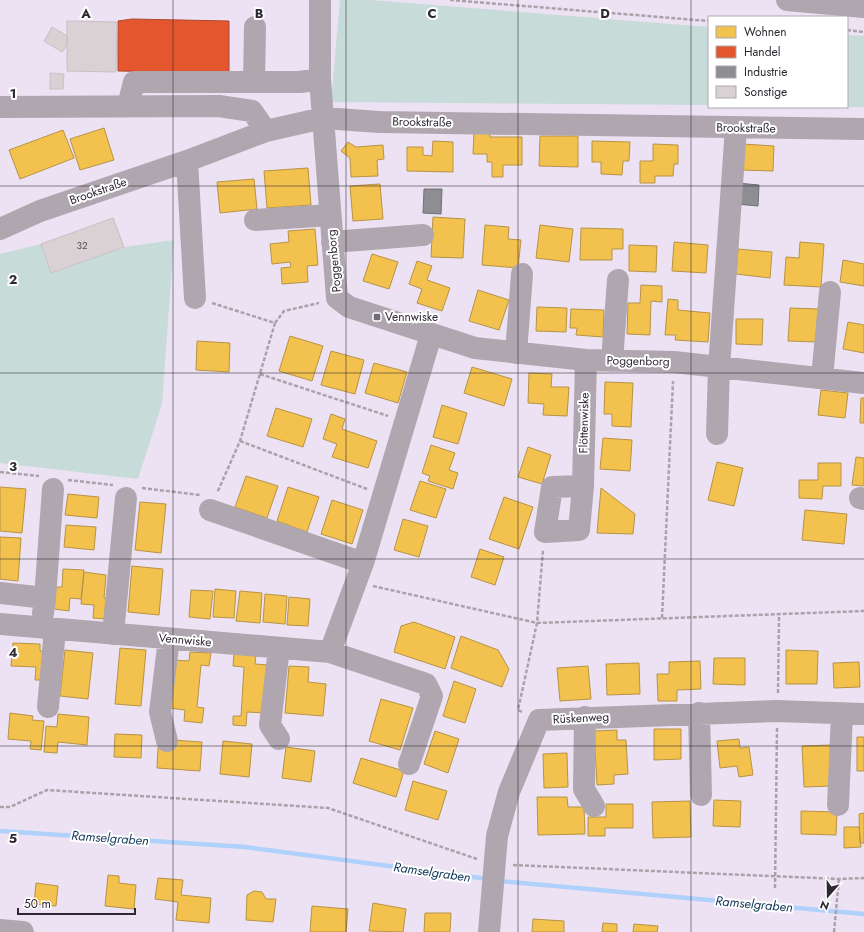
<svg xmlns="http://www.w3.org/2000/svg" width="864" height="932" viewBox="0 0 864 932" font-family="Jost,sans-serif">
	<rect width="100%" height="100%" fill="#ece2f3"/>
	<!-- green -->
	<path fill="#c7dcd8" d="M340,0h31l338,27v78l-378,-3z
		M847,35l17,1v71h-17z
		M174,240l-12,164 -24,75 -138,-16v-209l41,-10 10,29 73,-26z"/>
	<!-- homes -->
	<path fill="#f2c14e" stroke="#b79346" d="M104,128l10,32 -34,10 -10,-31z
		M63,130l11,28 -54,21 -11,-29z
		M474,131h16v6h32v28h-19v12h-11v-15h-5v-8h-14z
		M540,136h38v31l-39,-1z
		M433,141l20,1v30l-46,-1v-24h16v8l9,1z
		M592,141l38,1 -1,19h-6l-1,14 -21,-1v-12h-9z
		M348,142l8,5 27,-2 1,14 -7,1 1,16 -27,1 -1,-19 -9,-7z
		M653,144l25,1v19h-4l-1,12h-18v7h-15v-22h13z
		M743,144l31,2 -1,25 -31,-1z
		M308,168l3,37 -44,3 -3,-37z
		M254,179l3,30 -37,4 -3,-31z
		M380,184l3,35 -30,2 -3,-35z
		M433,217l32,2 -2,39 -32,-1z
		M485,225l24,2 -1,12 13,1 -3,28 -36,-3z
		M540,225l33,4 -4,33 -33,-4z
		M581,228l42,1v20h-11v11h-32z
		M315,229l3,36 -11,1 1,16 -26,2 -1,-16 10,-1 -1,-5 -18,2 -2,-20 19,-2 -1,-11z
		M674,242l34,3 -2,28 -34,-2z
		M800,242l24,2 -3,43 -37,-2 2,-28 13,1z
		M629,245l28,1 -1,26 -27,-1z
		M738,249l34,3 -2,26 -34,-4z
		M372,254l26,8 -9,27 -26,-8z
		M843,260l21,4v22l-24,-4z
		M417,261l15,5 -5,14 23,8 -8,23 -25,-8 5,-14 -13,-5z
		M641,285l21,1v16l-11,-1 -1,34 -23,-1 1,-31h12z
		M478,290l31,10 -10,30 -30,-9z
		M668,299l10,1v10l32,3 -2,29 -33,-2 1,-5h-11z
		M537,307l30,1 -1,24 -30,-1z
		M790,308l29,1 -2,33 -29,-1z
		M571,309l33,1 -1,27 -27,-2 1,-7h-7z
		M736,319h27l-1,26 -26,-1z
		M848,322l16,3v28l-21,-4z
		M290,336l33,10 -11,35 -33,-10z
		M197,341l33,2 -1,29 -33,-2z
		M331,351l33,9 -9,34 -34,-9z
		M374,363l33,9 -9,31 -33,-10z
		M472,367l40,12 -8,27 -40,-13z
		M529,373l23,1 -1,13h18l-2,29 -24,-1 1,-11 -16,-1z
		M605,382l28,1 -2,44 -19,-1v-12h-8z
		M821,390l27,3 -3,25 -27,-3z
		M861,398h3v25h-4z
		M442,405l25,8 -9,31 -25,-7z
		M276,408l36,11 -9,28 -36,-11z
		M331,414l14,5 -3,10 35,12 -9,27 -36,-11 5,-13 -14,-5z
		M603,438l29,2 -2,31 -30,-2z
		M431,445l24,8 -6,17 9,3 -5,16 -25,-8 2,-5 -8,-3z
		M528,447l23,8 -9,29 -24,-7z
		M856,457l8,1v28l-12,-1z
		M717,462l26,6 -9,38 -26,-6z
		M818,463h23v23h-18l-1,13 -23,-1v-18h19z
		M246,476l32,10 -11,32 -32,-11z
		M420,481l26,8 -10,29 -26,-8z
		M0,487l26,2 -4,44 -22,-2z
		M288,487l31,10 -12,35 -30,-11z
		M601,488l34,26 -2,20 -36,-1z
		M68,494l31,3 -2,21 -32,-3z
		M504,497l29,10 -14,42 -30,-10z
		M332,500l31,10 -11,34 -31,-10z
		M140,502l26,2 -5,49 -26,-3z
		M805,510l42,4 -3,30 -42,-4z
		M403,519l25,7 -9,31 -25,-7z
		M66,525l30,2 -2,23 -30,-3z
		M0,537l21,1 -3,43 -18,-2z
		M480,549l24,8 -9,28 -24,-8z
		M132,566l31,3 -4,46 -31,-3z
		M63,569l21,1 -3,29 -11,-1 -1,13 -15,-2 2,-22h6z
		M84,572l22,3 -2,23 4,1 -1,20 -14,-1 1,-13 -13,-1z
		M215,589l21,2 -2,27 -21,-1z
		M191,590l22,1 -3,28 -21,-2z
		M240,591l22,2 -2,30 -24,-2z
		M265,594l22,2 -2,28 -22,-2z
		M289,597l21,2 -2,27 -21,-1z
		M414,622l41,15 -10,32 -51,-17 7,-26z
		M461,636l37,14 11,19 -7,18 -51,-19z
		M13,643l27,1v7h6l-1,29h-10l1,-13 -25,-1z
		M120,648l26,2 -5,56 -26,-2z
		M65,650l28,3 -5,46 -28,-3z
		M786,650l32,1 -1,33h-31z
		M190,652l21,1 -2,13 -8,-1 -4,42 7,1 -2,15 -18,-2 1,-11 -16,-2 5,-48 15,1z
		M234,653l22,2 -1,9 13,1 -2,48 -19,-1 -1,14 -13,-1v-9h8l3,-49 -11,-1z
		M714,658h31v27l-32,-1z
		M700,661l1,28 -24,1v11h-19l-1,-27h12v-12z
		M859,662l1,25 -26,1 -1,-25z
		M639,663l1,31 -33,1 -1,-31z
		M289,666l20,1 -1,15 18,2 -3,32 -38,-3z
		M588,666l3,33 -31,2 -3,-33z
		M454,681l22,8 -11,34 -22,-7z
		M381,699l32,9 -13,42 -31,-9z
		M10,713l23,3 -1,4 12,1 -3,29 -11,-1 1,-8 -23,-2z
		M58,714l31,3 -2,28 -29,-3 -1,11 -13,-1 2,-26 11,1z
		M654,729h27v30l-27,1z
		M617,730v10h9l2,34 -14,1v9l-17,1 -3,-54z
		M435,731l24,8 -11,34 -24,-9z
		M115,734l27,1 -1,23 -27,-1z
		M857,737h7v34h-7z
		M739,739l1,9 9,-1 4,28 -14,2 -2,-11 -17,2 -3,-27z
		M172,740l30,2 -2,29 -43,-3 1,-20 14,1z
		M223,741l29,3 -3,33 -29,-3z
		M830,745l2,41 -28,1 -2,-41z
		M286,747l29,4 -4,31 -29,-4z
		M567,753l1,34 -24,1 -1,-34z
		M361,758l43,13 -8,26 -43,-14z
		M413,781l34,10 -9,29 -33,-10z
		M537,797h30l1,10h16l1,27 -47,1z
		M714,800l27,1 -1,26 -27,-1z
		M690,801l1,36 -38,1 -1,-36z
		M606,804h27v24h-28v8h-17v-19h18z
		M801,811l36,1 -1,23 -35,-1z
		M864,813v30h-4l-1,-29z
		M844,827h15l2,20 -17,1z
		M108,875l11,1v7l17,2 -2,24 -29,-3z
		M158,878l25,2 -2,15 30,3 -2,25 -33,-3 2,-18 -23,-3z
		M36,883l22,3 -2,20 -22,-2z
		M254,891l8,1 4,7h10l-3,23 -27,-2 1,-25z
		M373,903l33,6 -3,23 -34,-1z
		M312,906l36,3 -2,23h-36z
		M425,913h26l-1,19h-26z
		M533,919l31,2v11h-32z
		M603,923l14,1v8h-15z
		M634,924l24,2 -1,6h-24z"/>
	<!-- shops -->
	<path fill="#e4572e" stroke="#ad492f" d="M132,19l97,2v52l-111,-2v-50z"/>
	<!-- industry -->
	<path fill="#8d8d92" stroke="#706f75" d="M737,183l22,2 -1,21 -22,-2z
		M424,189h18l-1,25 -18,-1z"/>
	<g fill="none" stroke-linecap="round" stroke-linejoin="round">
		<!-- stream -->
		<path stroke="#afd1fb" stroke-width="4.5" d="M0,831l245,16 243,32
			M499,881l365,33"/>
	</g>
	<!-- building -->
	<path fill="#dad1d5" stroke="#c9bfc3" d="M67,21l50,1 -1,50 -49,-1z
		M52,27l15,9v9l-5,7 -18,-11z
		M50,73l14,1 -1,15h-13z
		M113,218l11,29 -73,26 -10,-29z"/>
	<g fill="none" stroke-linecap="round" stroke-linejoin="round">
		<!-- path -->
		<path stroke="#aaa2ab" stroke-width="2.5" stroke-dasharray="4 2" stroke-linecap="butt" d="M450,0l259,21
			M847,30l17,2
			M212,303l63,20 -35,118 -23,52
			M275,323l9,-12 35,-8
			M260,374l128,42
			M240,441l127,48
			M0,472l39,4
			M68,480l45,5
			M142,488l58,7
			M373,586l164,37 327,-12
			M662,618l11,-237
			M778,693l1,-77
			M522,712l-4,-2 19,-87 6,-73
			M0,807h10l37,-17 281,18 149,51
			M513,865l326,14 25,-1
			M775,888l2,-160
			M834,932l5,-53"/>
		<!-- minor -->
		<path stroke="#b0a6af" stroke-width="22" d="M320,0v79l17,219 12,9 126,41 111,12 88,2 190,21
			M787,0l77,7
			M254,82l1,-55
			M128,106l6,-24h166l20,-3
			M0,107l219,-1 33,5 14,20
			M187,161l8,137
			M255,220l75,-5
			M0,229l40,-18 147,-50 79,-30 57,-13 56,4 485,7
			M332,242l91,-7
			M516,353l6,-79
			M612,361l6,-81
			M822,378l8,-86
			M717,434l2,-67 17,-239
			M583,486l-4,44 -34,2 7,-45 31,-1 3,-126
			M860,498l4,1
			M210,510l153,53
			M0,593l45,5 -2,15
			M45,598l8,-109
			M0,624l330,28 33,-89 68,-228
			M113,634l13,-136
			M279,648l-9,77 9,14
			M330,652l96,32 6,12 -23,68
			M48,707l7,-78
			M699,713l2,82
			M585,717l-1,72 10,17
			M167,741l-7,-29 9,-73
			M838,805l4,-91
			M0,930l23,2
			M489,932l8,-96 12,-44 30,-72 238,-9 87,3"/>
	</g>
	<!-- grid -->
	<path fill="none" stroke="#2e2832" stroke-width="1" stroke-opacity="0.55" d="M173,0v932M346,0v932M518,0v932M691,0v932M0,186h864M0,373h864M0,559h864M0,746h864"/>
	<!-- markers -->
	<rect fill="#706976" stroke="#fff" stroke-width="1.5" x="373" y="313" width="8" height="8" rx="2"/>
	<g text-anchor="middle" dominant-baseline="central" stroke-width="4" stroke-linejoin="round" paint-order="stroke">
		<!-- number labels -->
		<g font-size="10" fill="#59525b">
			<text x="82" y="245">32</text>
		</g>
		<!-- street labels -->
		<g font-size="12" fill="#2e2832" stroke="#fff">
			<text transform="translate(422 122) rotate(1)">Brookstraße</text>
			<text transform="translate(746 128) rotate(1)">Brookstraße</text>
			<text transform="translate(98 191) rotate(-19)">Brookstraße</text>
			<text transform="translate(334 261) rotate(-95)">Poggenborg</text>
			<text transform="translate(638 361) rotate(1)">Poggenborg</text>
			<text transform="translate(584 423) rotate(-89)">Flöttenwiske</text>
			<text transform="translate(185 640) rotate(5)">Vennwiske</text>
			<text transform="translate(581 718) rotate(-3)">Rüskenweg</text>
		</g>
		<!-- poi labels -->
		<g font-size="12" fill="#2e2832" stroke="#fff" text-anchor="start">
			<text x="385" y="317">Vennwiske</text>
		</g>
		<!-- water labels -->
		<g font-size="13" font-style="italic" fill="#103658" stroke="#fff">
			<text transform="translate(110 838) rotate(4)">Ramselgraben</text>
			<text transform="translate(432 872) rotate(8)">Ramselgraben</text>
			<text transform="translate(754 904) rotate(5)">Ramselgraben</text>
		</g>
	</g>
	<g font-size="13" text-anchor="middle" font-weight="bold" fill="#2e2832" stroke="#fff" stroke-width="4" stroke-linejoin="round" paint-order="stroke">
		<text x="86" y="18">A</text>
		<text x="259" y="18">B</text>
		<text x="432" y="18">C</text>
		<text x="605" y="18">D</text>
		<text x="13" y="98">1</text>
		<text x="13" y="284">2</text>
		<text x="13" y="471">3</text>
		<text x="13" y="657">4</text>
		<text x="13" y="843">5</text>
	</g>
	<!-- legend -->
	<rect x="708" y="16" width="140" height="92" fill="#ffffff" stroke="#aba9ad"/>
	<rect x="716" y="26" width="20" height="12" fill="#f2c14e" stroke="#aba9ad"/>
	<text x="744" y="36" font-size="12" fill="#2e2832">Wohnen</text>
	<rect x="716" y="46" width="20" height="12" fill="#e4572e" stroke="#aba9ad"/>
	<text x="744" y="56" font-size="12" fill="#2e2832">Handel</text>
	<rect x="716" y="66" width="20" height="12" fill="#8d8d92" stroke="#aba9ad"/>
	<text x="744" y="76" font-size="12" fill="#2e2832">Industrie</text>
	<rect x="716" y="86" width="20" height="12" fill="#dad1d5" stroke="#aba9ad"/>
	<text x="744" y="96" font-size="12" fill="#2e2832">Sonstige</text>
	<!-- north arrow -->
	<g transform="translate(828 896) rotate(200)" stroke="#ffffff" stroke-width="3" paint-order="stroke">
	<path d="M0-3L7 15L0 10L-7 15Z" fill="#2e2832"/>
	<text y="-6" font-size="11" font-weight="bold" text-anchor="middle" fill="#2e2832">N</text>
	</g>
	<!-- scale -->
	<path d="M18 908v6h117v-6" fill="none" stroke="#2e2832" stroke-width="2"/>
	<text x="24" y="908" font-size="12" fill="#2e2832" stroke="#ffffff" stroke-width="3" paint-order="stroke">50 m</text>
</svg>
